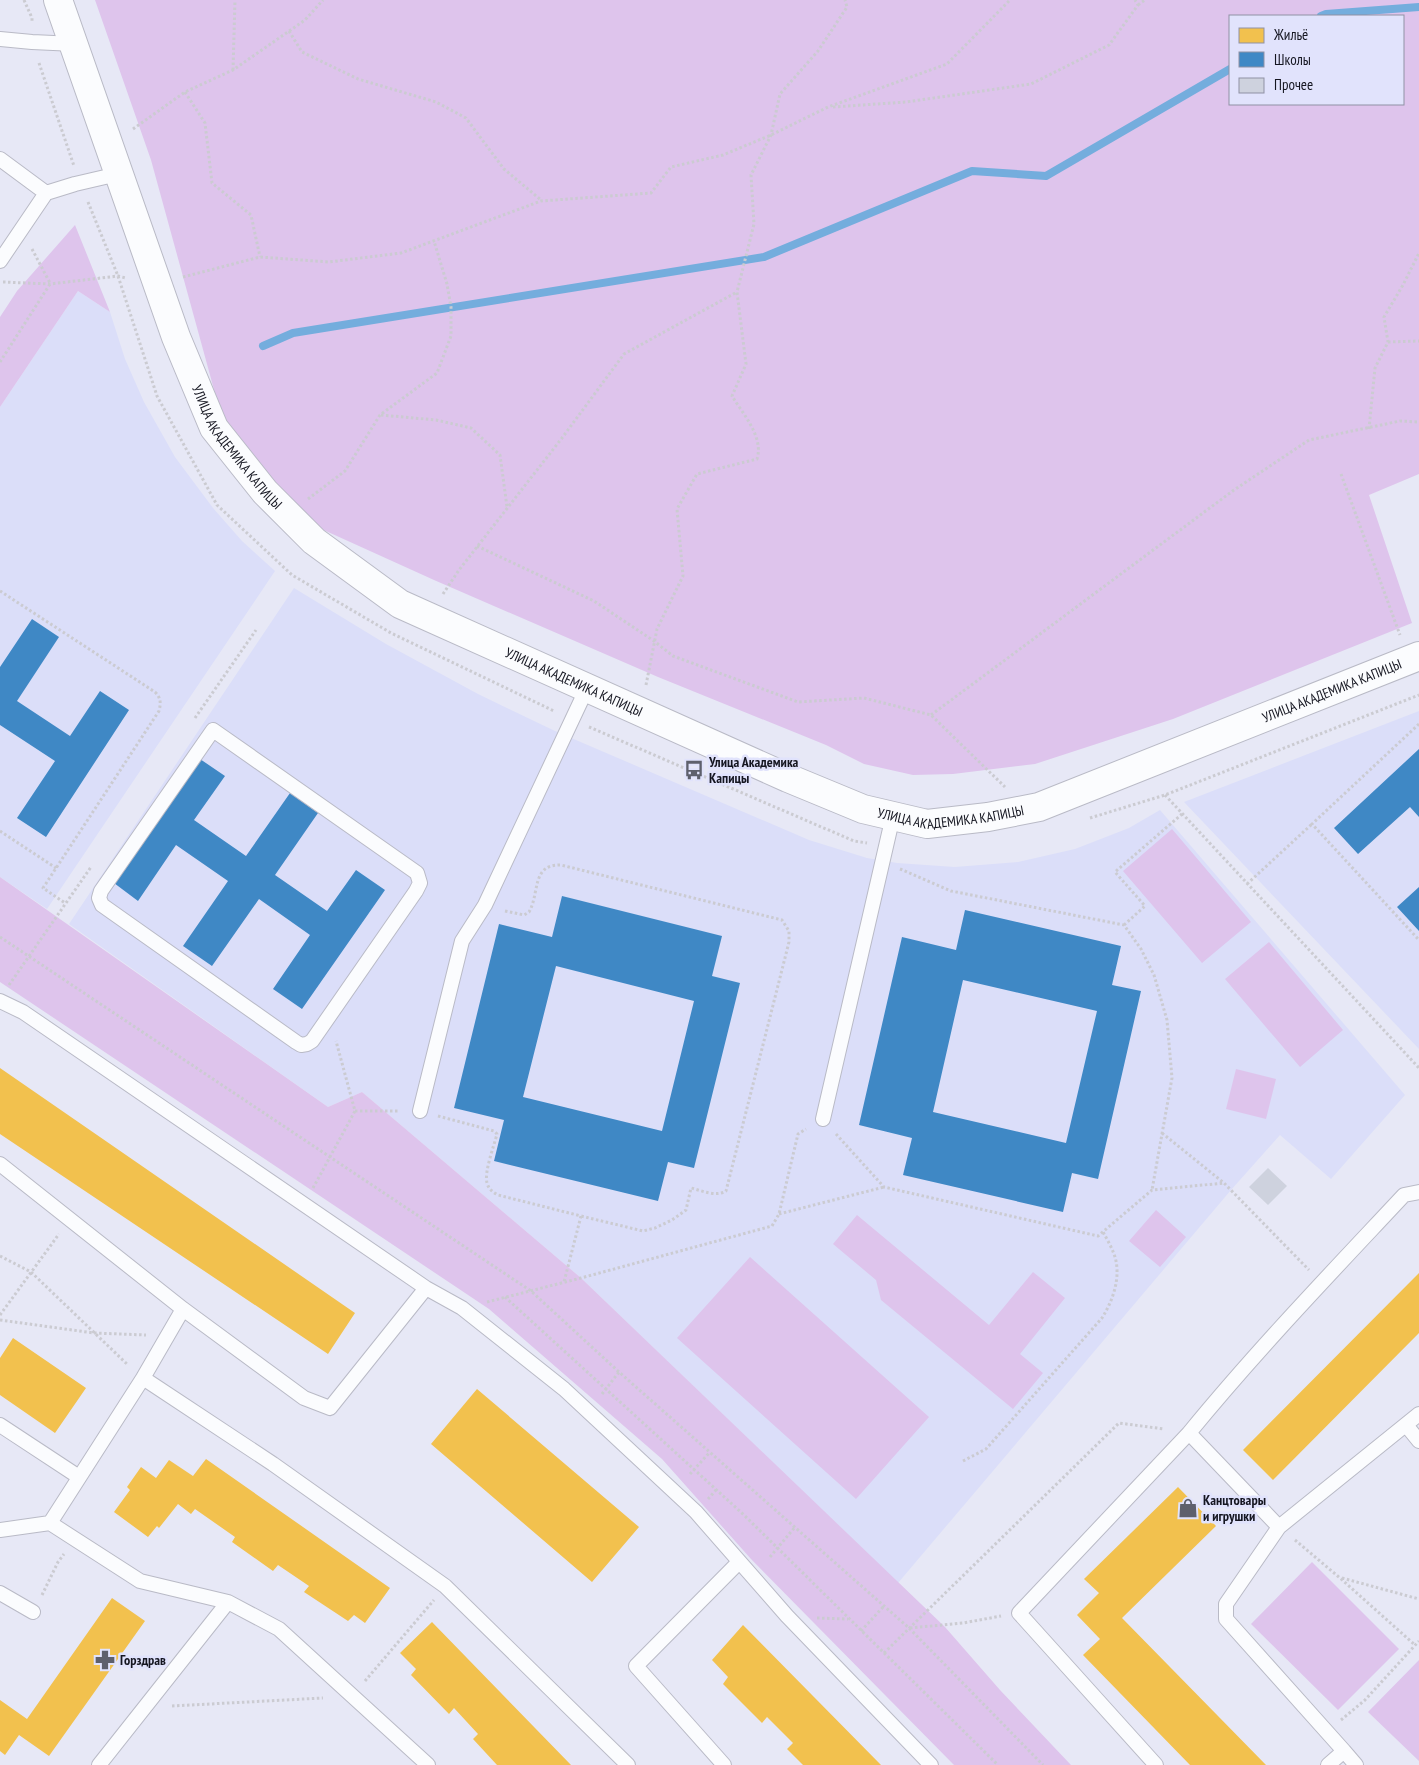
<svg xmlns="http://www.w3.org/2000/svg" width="1419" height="1765" viewBox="0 0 1419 1765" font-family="'PT Sans Narrow',sans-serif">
	<rect width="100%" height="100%" fill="#e7e8f6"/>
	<!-- built -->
	<path fill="#dbdef9" d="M78,291l32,21 15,47 19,43 31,55 38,51 29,33 33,30 -228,338 -47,-32v-470z
		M294,588l92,56 92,50 77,37 254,109 58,18 30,5 58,4 63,-5 57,-13 54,-21 31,-18 245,285 -74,84 -51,-44 -49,55 -333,393 -317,-305 -219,-186 -34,15 -259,-183z
		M1419,711v338l-235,-247z"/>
	<!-- green -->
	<path fill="#dec4ec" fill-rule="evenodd" d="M95,0h1324v474l-50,21 43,128 -239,96 -138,45 -82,10 -40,1 -49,-11 -38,-19 -168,-68 -224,-97 -117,-53 -93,-101 -73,-266zM1230,16h173v88h-173z
		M75,225l35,87 -32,-21 -78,116v-90l17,-26z
		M1172,829l79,93 -49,41 -79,-92z
		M0,877l328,230 34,-15 219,186 364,349 55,63 71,75h-117l-203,-206 -89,-100 -173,-150 -489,-327z
		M1269,942l74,88 -43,37 -75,-88z
		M1236,1069l40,10 -10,40 -40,-10z
		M1156,1210l30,27 -26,30 -31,-26z
		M857,1215l132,110 44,-53 32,26 -45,56 23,19 -30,36 -132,-109 -5,-20 -43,-36z
		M750,1257l179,160 -73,82 -179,-161z
		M1312,1562l87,87 -61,61 -87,-86z
		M1419,1660v101l-51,-49z"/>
	<!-- homes -->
	<path fill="#f2c14e" d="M0,1068l355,245 -27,41 -328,-220z
		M1419,1273v60l-146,147 -30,-30z
		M13,1338l73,50 -31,45 -55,-38v-37z
		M477,1389l162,138 -47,55 -161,-138z
		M206,1459l184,129 -25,35 -11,-8 -6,6 -44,-29 5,-6 -31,-21 -5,6 -41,-29 3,-5 -40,-28 -4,5 -13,-10 -19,24 -2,-2 -9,11 -34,-25 16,-22 -3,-3 14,-20 15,11 13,-18 24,16z
		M1178,1487l38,39 -94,92 144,147h-76l-107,-110 17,-16 -23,-24 22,-22 -15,-14z
		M112,1598l33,23 -96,135 -30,-21 -14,20 -5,-4v-51l27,19z
		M432,1622l139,143h-74l-24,-26 5,-5 -24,-26 -5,6 -38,-39 5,-6 -16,-16z
		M743,1625l138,140h-78l-16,-16 6,-6 -26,-26 -5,6 -39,-39 5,-7 -16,-17z"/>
	<!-- schools -->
	<path fill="#3f88c5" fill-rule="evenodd" d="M32,619l27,18 -42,64 53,35 30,-45 29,19 -83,127 -29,-19 38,-57 -55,-36v-58z
		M1419,749v68l-9,-10 -52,47 -24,-26z
		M200,759l25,17 -31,44 52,36 44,-63 28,20 -43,62 52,36 29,-41 29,20 -83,119 -29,-20 37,-54 -51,-36 -47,67 -29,-20 45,-65 -52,-36 -38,56 -24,-18z
		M1419,887v44l-22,-24z
		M562,896l160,40 -10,40 28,7 -46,185 -26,-6 -10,39 -164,-40 10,-41 -50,-12 45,-184 53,13zM556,966l138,35 -32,130 -139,-34z
		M965,910l156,36 -9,39 29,6 -43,188 -26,-6 -9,39 -160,-37 9,-37 -53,-13 43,-188 54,13zM963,980l134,31 -31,132 -133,-31z"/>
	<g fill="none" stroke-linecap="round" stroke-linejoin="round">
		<!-- stream -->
		<path stroke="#74addd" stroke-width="8" d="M1321,16l5,-2 93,-7
			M263,346l30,-13 471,-76 208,-86 74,5 184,-107"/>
	</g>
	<!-- building -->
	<path fill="#ced2de" d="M1268,1168l19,18 -19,19 -19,-18z"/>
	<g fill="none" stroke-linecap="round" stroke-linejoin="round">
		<defs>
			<path id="lane" d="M0,39l32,3 43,2
				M0,159l46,34
				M0,261l46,-68 29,-9 43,-10
				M213,730l204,143 3,10 -4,8 -104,150 -5,3 -6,1 -5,-3 -194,-137 -3,-7 2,-7z
				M0,1001l23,11 403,276 36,20 102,81 132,123 91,104 144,149
				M420,1111l42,-170 23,-36 102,-217
				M823,1119l70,-303
				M0,1164l183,145 121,89 26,10 96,-120
				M1419,1192l-15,3c-73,78 -147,155 -215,238l90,94 140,-113
				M183,1309l-40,69 -93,145 90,58 88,21 51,27 149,136
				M143,1378l130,86 172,122 183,179
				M0,1425l79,52
				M1406,1425l13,16
				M1279,1527l-53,77v15l118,132
				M0,1530l50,-7
				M0,1593l33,19
				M99,1765l129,-163
				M724,1765l-88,-99 103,-104
				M1156,1765l-137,-152 170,-180
				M1328,1765l16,-14 12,14"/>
			<g id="secondary">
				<path id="s1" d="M58,0l118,337 38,91 51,64 49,49 86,63 388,174 75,31 64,15 61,-7 51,-10 380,-151"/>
			</g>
		</defs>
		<!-- lane casing -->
		<use href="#lane" stroke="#b9bac6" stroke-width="16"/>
		<!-- secondary casing -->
		<use href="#secondary" stroke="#b9bac6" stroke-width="30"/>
		<!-- path -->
		<path stroke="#cbcbd1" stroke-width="3" stroke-dasharray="2.5 2.5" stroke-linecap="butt" d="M24,0l8,18v5
			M1138,5l7,-5
			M289,31l13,21 56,27 78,23 30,16 38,51 37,31
			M39,63l35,103
			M233,70l2,-70
			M185,92l20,31 7,60 39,32 9,42
			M833,107l73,-5 125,-18 78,-39 29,-40 -3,-5
			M133,129l52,-37 48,-22 72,-50 18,-20
			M88,202l30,74 39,120 60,109 75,70 99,58 163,78
			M32,249l18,34
			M183,277l77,-20 69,5 72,-9 140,-52 110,-8 20,-26 52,-12 48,-20 57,-28 119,-43 63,-64
			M3,282l47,2 68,-8 8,2
			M1388,342l31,-1
			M0,362l50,-78
			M381,415l55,5 35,8 29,27 7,52
			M1369,429l6,-61 13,-26 -4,-25 19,-32 16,-32
			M1341,474l59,161
			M308,499l37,-28 35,-56 57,-42 14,-37v-29l-4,-23 -13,-43
			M477,546l117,55 60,40 19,15 125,46 66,-4 67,17 74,72
			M0,591l155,101c6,6 6,11 4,19l-116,177 22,15
			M443,594l16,-24 103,-132 62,-84 113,-62
			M646,685l11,-56 26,-53 -6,-67 20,-35 60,-15c7,-22 -14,-45 -25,-63l14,-32 -9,-72 17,-68 -3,-49 20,-40 9,-41 38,-43 29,-44 -2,-7
			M931,715l303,-225 75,-50 91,-19 19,1
			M195,718l61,-88
			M1419,724l-107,100 107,116
			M589,727l265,114 13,2
			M1165,795l254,273
			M1090,818l75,-23 254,-100
			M0,831l56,37
			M900,869l51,22 173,34 17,24 13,26 13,45 5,58 -20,112
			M1247,884l65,-60
			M505,911l19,4 5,-3c11,-19 2,-48 32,-47l221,55 7,11v11l-63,249c-10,6 -23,0 -35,-3l-5,22 -14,10 -17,8 -12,3 -62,-15
			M1124,925l21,-19 -30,-34 67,-58
			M0,937l531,354 88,81 290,256 134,137
			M9,985l82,-118
			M355,1111h45
			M438,1116l56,15 3,3c-3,12 -13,38 -10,49 2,7 6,9 11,12l83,21 -17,66
			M1162,1133l62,50 85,87
			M836,1134l48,53 214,49 54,-46 72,-7
			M313,1188l42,-77 -19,-70
			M779,1214l105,-27
			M0,1256l31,16 97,93
			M505,1297l239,218 254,250
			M487,1302l94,-24 191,-52 7,-12 19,-80 8,-5
			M0,1315l59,-81
			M0,1320l94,13 52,2
			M602,1394l17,-22
			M963,1461l23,-12 116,-131c10,-16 18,-37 14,-57 -2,-10 -8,-20 -13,-29
			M690,1474l20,-22
			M708,1499l8,-9
			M1295,1540l45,38 75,67
			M770,1557l25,-30
			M1342,1578l77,21
			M42,1595l16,-33 6,-8
			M817,1618l31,1
			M910,1628l53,-5 38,-7
			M861,1631l23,-25
			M884,1653l235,-230 45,6
			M365,1681l69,-81
			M172,1706l151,-8
			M1341,1720l24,-20 54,-59"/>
		<!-- lane -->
		<use href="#lane" stroke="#fbfcfe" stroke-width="14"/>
		<!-- secondary -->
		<use href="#secondary" stroke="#fbfcfe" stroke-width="28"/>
	</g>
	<!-- icons -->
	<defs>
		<symbol id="bus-bare" viewBox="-9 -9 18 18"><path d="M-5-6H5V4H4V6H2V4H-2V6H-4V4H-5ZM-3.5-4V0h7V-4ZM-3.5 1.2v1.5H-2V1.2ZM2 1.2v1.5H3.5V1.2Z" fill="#5e606c" stroke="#e1e3fc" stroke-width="2.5" paint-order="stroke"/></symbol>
		<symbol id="shop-bare" viewBox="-9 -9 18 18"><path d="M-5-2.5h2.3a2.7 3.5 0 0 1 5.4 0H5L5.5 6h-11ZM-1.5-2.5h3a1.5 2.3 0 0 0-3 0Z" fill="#5e606c" stroke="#e1e3fc" stroke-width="2.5" paint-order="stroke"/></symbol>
		<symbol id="pharmacy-bare" viewBox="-9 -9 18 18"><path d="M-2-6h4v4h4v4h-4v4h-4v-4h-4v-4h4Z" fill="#5e606c" stroke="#e1e3fc" stroke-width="2.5" paint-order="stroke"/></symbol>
	</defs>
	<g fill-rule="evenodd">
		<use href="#bus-bare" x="680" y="756" width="28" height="28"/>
		<use href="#shop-bare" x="1174" y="1494" width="28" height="28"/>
		<use href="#pharmacy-bare" x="91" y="1646" width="28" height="28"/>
	</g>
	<g text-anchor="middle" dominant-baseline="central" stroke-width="5" stroke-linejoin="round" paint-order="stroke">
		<!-- street labels -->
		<g font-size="14" fill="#151621" stroke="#e1e3fc">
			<text stroke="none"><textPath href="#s1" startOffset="484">УЛИЦА АКАДЕМИКА КАПИЦЫ</textPath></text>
			<text stroke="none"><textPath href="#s1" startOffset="904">УЛИЦА АКАДЕМИКА КАПИЦЫ</textPath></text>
			<text stroke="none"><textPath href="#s1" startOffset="1714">УЛИЦА АКАДЕМИКА КАПИЦЫ</textPath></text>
			<text stroke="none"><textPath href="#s1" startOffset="1309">УЛИЦА АКАДЕМИКА КАПИЦЫ</textPath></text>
		</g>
		<!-- poi labels -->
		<g font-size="14" font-weight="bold" fill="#151621" stroke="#e1e3fc" text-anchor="start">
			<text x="709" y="762">Улица Академика<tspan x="709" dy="16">Капицы</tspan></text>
			<text x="1203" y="1500">Канцтовары<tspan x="1203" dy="16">и игрушки</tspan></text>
			<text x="120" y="1660">Горздрав</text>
		</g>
	</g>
	<!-- legend -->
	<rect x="1229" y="15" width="175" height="90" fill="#e1e3fc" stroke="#8f91a4"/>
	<rect x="1239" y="28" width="25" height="15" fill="#f2c14e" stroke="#8f91a4"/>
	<text x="1274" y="40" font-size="15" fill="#151621">Жильё</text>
	<rect x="1239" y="52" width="25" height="15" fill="#3f88c5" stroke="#8f91a4"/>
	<text x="1274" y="65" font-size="15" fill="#151621">Школы</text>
	<rect x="1239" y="78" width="25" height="15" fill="#ced2de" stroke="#8f91a4"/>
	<text x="1274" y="90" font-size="15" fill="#151621">Прочее</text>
</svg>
